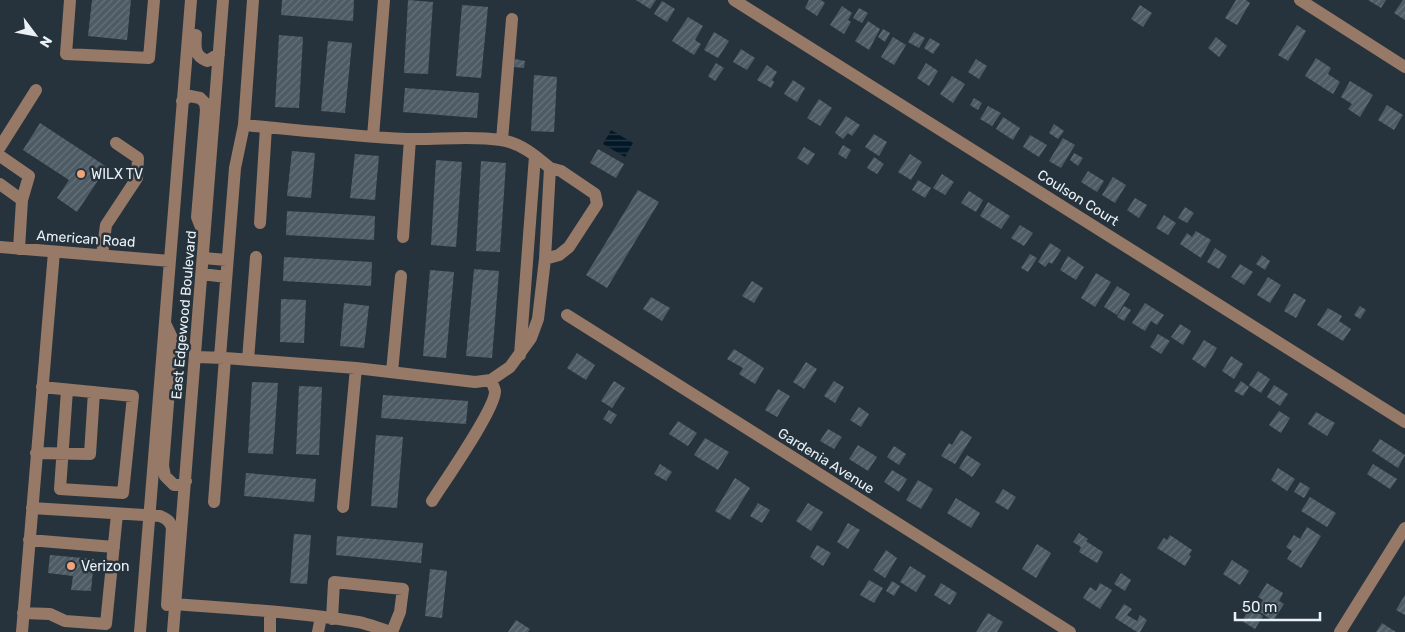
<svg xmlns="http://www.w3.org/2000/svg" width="1405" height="632" viewBox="0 0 1405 632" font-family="Rubik,sans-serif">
	<defs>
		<pattern id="water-rules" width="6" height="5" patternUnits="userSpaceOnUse" patternTransform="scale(1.25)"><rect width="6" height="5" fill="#031827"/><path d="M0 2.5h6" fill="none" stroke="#283a47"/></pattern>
		<pattern id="building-hatch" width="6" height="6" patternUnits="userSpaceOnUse" patternTransform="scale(1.25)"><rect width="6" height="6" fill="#4d5b64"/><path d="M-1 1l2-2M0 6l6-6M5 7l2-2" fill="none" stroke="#67737b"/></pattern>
	</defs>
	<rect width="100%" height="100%" fill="#27333c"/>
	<!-- water -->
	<path fill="url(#water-rules)" d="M611,130l22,13 -8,14 -22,-13z"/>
	<!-- building -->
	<path fill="url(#building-hatch)" d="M92,0h39l-4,40 -39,-4z
		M282,0h72l-1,21 -72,-6z
		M408,0l25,2 -5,72 -24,-1z
		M636,0h20l-6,9z
		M809,0h12l4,3 -8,13 -12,-8z
		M1236,0h10l4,3 -13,22 -12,-7z
		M1368,0h18l-5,8z
		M1403,0h2v20l-11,-7z
		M662,1l13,8 -8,13 -13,-8z
		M462,5l26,2 -7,71 -25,-2z
		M1140,5l12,8 -9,14 -12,-8z
		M842,6l10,7 -4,7 3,2 -7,12 -14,-9z
		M859,8l9,5 -6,10 -9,-5z
		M688,17l15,9 -8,14 6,4 -7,11 -22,-14z
		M868,21l12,8 -11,21 -14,-9z
		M1297,25l9,6 -18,30 -10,-6z
		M883,29l7,4 -5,9 -7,-5z
		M714,32l15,9 -11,17 -14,-8z
		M914,32l11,6 -6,10 -11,-6z
		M279,35l24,2 -4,71 -24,-1z
		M893,37l13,8 -12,20 -13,-8z
		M1216,37l11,9 -8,11 -11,-9z
		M930,38l10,6 -7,10 -9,-6z
		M328,41l24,2 -7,70 -24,-2z
		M741,49l14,9 -8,12 -14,-8z
		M1316,58l15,10 -3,6 12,8 -7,12 -28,-18z
		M515,59l10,2 -1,7 -10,-1z
		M976,59l11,7 -8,13 -11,-7z
		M716,63l8,5 -9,13 -7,-5z
		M926,63l12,8 -9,15 -12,-8z
		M767,65l10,7 -5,8 2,2 -3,6 -14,-8z
		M534,75l23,2 -3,55 -23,-1z
		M952,76l13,8 -12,19 -13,-9z
		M793,80l12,8 -8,14 -13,-8z
		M1350,81l23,14 -13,22 -12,-8 4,-5 -11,-7z
		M405,88l74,5 -2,25 -74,-6z
		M974,98l8,5 -4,7 -8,-5z
		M819,99l13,9 -12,18 -13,-8z
		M1387,105l16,10 -9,15 -16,-10z
		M988,106l13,7 -9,13 -12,-7z
		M846,116l14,9 -8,11 -4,-3 -5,6 -8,-6z
		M1003,117l17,11 -7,12 -17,-11z
		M40,123l67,44 -30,45 -20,-14 12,-18 -46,-30z
		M1054,124l10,7 -6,8 -9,-6z
		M874,134l13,8 -8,14 -14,-9z
		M1030,135l17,10 -8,12 -16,-10z
		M1063,138l12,7 -14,23 -12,-7z
		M843,145l8,5 -5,9 -8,-5z
		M804,147l11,7 -7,11 -11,-7z
		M598,149l26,15 -8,14 -26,-15z
		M292,151l23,2 -4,45 -24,-2z
		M1074,153l9,5 -5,8 -8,-6z
		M355,154l24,2 -4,44 -25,-2z
		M910,154l12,8 -11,18 -13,-8z
		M874,157l10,7 -7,10 -10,-6z
		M436,160l26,2 -6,85 -25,-2z
		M481,161l25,2 -6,89 -24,-1z
		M1088,171l16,10 -7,11 -16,-10z
		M942,174l12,8 -9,13 -12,-7z
		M1113,177l13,8 -11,18 -13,-8z
		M918,180l13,8 -6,10 -13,-8z
		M638,190l21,12 -52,86 -21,-13z
		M969,191l14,9 -7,12 -15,-9z
		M1135,198l12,7 -8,13 -12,-8z
		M988,202l22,14 -9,13 -21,-13z
		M1185,207l9,6 -7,10 -9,-5z
		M287,211l88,5 -1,24 -88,-5z
		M1164,215l12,8 -8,12 -12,-7z
		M1020,225l13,8 -9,13 -13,-8z
		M1196,231l15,9 -10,18 -21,-14 7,-11 5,4z
		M1050,243l11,7 -9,14 -3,-2 -4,5 -7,-5z
		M1215,248l12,8 -8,13 -12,-7z
		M1030,254l7,4 -9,14 -7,-4z
		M1262,255l8,6 -5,9 -9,-6z
		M1068,256l16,11 -8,13 -16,-10z
		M284,257l88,5 -1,24 -88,-5z
		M1240,264l13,8 -9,13 -13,-8z
		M474,269l25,2 -7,87 -26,-2z
		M430,270l24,2 -8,86 -23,-2z
		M1096,273l15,9 -16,25 -14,-9z
		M1268,277l13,8 -11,18 -13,-8z
		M752,281l11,7 -9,15 -12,-7z
		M1117,286l13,8 -13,21 -13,-8z
		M1294,293l12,7 -10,18 -12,-7z
		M651,297l19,11 -8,13 -19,-12z
		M281,299l25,1 -2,43 -24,-1z
		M344,303l25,3 -5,42 -24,-2z
		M1145,303l19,12 -7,10 -6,-4 -6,10 -13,-8z
		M1124,306l7,4 -7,11 -7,-4z
		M1360,306l6,4 -6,9 -6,-4z
		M1328,308l14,8 -3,5 12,8 -8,12 -26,-16z
		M1180,324l11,7 -8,14 -12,-8z
		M1158,334l12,7 -9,13 -11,-7z
		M1204,340l13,8 -12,20 -13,-9z
		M734,349l30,19 -9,16 -16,-10 4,-6 -16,-9z
		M577,353l18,12 -9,15 -19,-12z
		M1231,356l12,8 -9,15 -12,-8z
		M806,362l11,7 -13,20 -11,-7z
		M1258,371l12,8 -9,14 -12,-8z
		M614,381l11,7 -13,20 -11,-7z
		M834,381l10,6 -9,16 -11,-7z
		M1241,381l8,6 -6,9 -9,-5z
		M252,382l26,1 -5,71 -25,-1z
		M1274,385l14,9 -8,12 -13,-9z
		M299,386l23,1 -3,68 -23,-1z
		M778,389l12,7 -13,21 -12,-7z
		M383,395l85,6 -2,23 -85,-6z
		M859,407l10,7 -8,13 -11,-7z
		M609,410l8,5 -6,9 -8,-5z
		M1279,411l11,7 -9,15 -12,-8z
		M1316,412l19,11 -8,13 -19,-12z
		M678,421l19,12 -9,13 -19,-12z
		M828,429l14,8 -8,12 -14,-8z
		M961,430l11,7 -17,27 -14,-8 8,-13 3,2z
		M376,435l27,2 -6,71 -26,-2z
		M705,438l24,14 -11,18 -24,-15z
		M1380,439l25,16 -7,13 -26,-17z
		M858,445l19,12 -9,14 -19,-12z
		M894,446l12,8 -7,11 -12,-8z
		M967,455l14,9 -9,13 -13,-9z
		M660,464l12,8 -6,9 -12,-7z
		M1373,464l24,15 -7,10 -23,-15z
		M1278,468l17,11 -8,12 -16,-11z
		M892,470l15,9 -8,13 -15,-10z
		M246,473l70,6 -2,23 -70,-6z
		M735,478l15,10 -20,32 -15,-9z
		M918,480l15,9 -12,20 -15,-9z
		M1300,482l10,6 -6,10 -10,-6z
		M1003,489l13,8 -8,13 -13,-8z
		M1310,497l26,16 -9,14 -26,-16z
		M956,498l24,15 -9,15 -24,-15z
		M758,503l12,7 -8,13 -12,-7z
		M808,503l15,9 -12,19 -15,-10z
		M848,523l12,7 -12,19 -11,-7z
		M1307,527l14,9 -20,32 -14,-9 5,-8 -6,-4 8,-12 6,4z
		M1079,533l9,6 -2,2 17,11 -6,11 -18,-11 2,-5 -8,-5z
		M294,534l17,1 -4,49 -17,-1z
		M1170,535l22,15 -3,5 2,1 -6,10 -28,-18 7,-10 3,2z
		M337,536l86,7 -2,20 -85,-8z
		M1037,544l14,9 -15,25 -14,-9z
		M817,545l14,8 -8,13 -13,-9z
		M886,550l11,8 -12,20 -12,-8z
		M50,555l44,4 -3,32 -20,-1 2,-14 -25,-3z
		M1232,560l17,11 -9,14 -17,-11z
		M910,566l16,10 -10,16 -16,-10z
		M430,569l17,2 -5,47 -17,-2z
		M1121,573l10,7 -6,11 -11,-7z
		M869,580l14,8 -9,15 -14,-8z
		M892,581l8,5 -6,10 -8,-5z
		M941,583l16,10 -7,12 -16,-10z
		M1100,583l12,7 -12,19 -17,-11 7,-11 6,4z
		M1267,583l16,10 -4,8 5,3 -11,17 -16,-11 6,-10 -5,-3z
		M1405,595v20l-9,-5z
		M1124,604l8,5 -5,6 10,6 3,-6 7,5 -7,12h-3l-22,-14z
		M1250,608l13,8 -8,13 -13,-8z
		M988,613l15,9 -6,10h-21z
		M516,620l14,9 -2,3h-20z
		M1382,623l14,9h-20z"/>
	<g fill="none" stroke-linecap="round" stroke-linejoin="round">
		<!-- minor -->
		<path stroke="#977967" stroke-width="12" d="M70,0l-4,54 83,4 5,-58
			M734,0l671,422
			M1300,0l105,67
			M196,35c-1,12 -2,21 11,26l12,-7
			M182,101l8,-5 10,2 5,5 1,7 -9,107 7,18
			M244,125l9,-125
			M373,137l11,-137
			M502,140l10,-121
			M0,147l36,-57
			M0,156l29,20 -7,24
			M0,184l22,16 -3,49
			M260,223l6,-96
			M403,237l7,-98
			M0,247l170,14
			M102,255l4,-30 31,-47 1,-20 -22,-15
			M203,258l24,2
			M545,259l14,-4 10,-8 28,-43 -2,-10 -34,-23 -11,-3
			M202,274l24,3
			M567,315l503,317
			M165,323l8,17 -10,126 2,10 9,9h6l6,-4
			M520,355l15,-199
			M196,357l29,1
			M248,360l8,-103
			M392,372l9,-96
			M42,387l91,9 -10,97 -63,-4 7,-99
			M36,453l54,1 4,-62
			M432,501c12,-19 64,-93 63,-110 -1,-4 -3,-8 -4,-11
			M214,502l11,-144 131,10 119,14 16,-2 19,-13 21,-29 7,-19 7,-60 5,-91c-14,-12 -29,-25 -49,-28 -31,-5 -63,0 -95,-1 -54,-3 -108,-9 -162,-14l-9,43 -15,189
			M343,507l13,-139
			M32,508l128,8c7,3 10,5 12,12l-5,77
			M29,540l85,7
			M176,604c60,5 122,8 182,18 11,2 22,7 33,10
			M270,612v20
			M23,613l27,1 15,7 41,3 11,-110
			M332,619l2,-37 69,7 -3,23 -8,20
			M22,632l32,-380
			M140,632l51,-632
			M173,632l50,-632
			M318,632l3,-15
			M1340,632l65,-104"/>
	</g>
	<!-- markers -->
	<g fill="#efa377" stroke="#27333c" stroke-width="2">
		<circle cx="81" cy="174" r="5"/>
		<circle cx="71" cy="566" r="5"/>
	</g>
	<g text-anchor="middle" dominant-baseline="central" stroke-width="5" stroke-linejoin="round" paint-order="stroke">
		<!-- poi labels -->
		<g font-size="14" fill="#e9f1f6" stroke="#27333c" text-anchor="start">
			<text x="91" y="174">WILX TV</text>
			<text x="81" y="566">Verizon</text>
		</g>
		<!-- street labels -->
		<g font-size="14" fill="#e9f1f6" stroke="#27333c">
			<text transform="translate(1078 198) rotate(32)">Coulson Court</text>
			<text transform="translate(86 239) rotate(4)">American Road</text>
			<text transform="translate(184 315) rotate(-85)">East Edgewood Boulevard</text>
			<text transform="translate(826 461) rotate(32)">Gardenia Avenue</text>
		</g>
	</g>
	<!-- north arrow -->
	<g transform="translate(35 35) rotate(122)" stroke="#27333c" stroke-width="4" paint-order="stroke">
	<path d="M0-4L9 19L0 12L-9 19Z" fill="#e9f1f6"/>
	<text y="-8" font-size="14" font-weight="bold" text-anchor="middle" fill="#e9f1f6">N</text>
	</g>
	<!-- scale -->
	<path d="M1235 612v8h85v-8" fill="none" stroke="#e9f1f6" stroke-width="2.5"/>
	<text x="1242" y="612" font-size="15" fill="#e9f1f6" stroke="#27333c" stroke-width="4" paint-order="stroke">50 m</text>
</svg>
